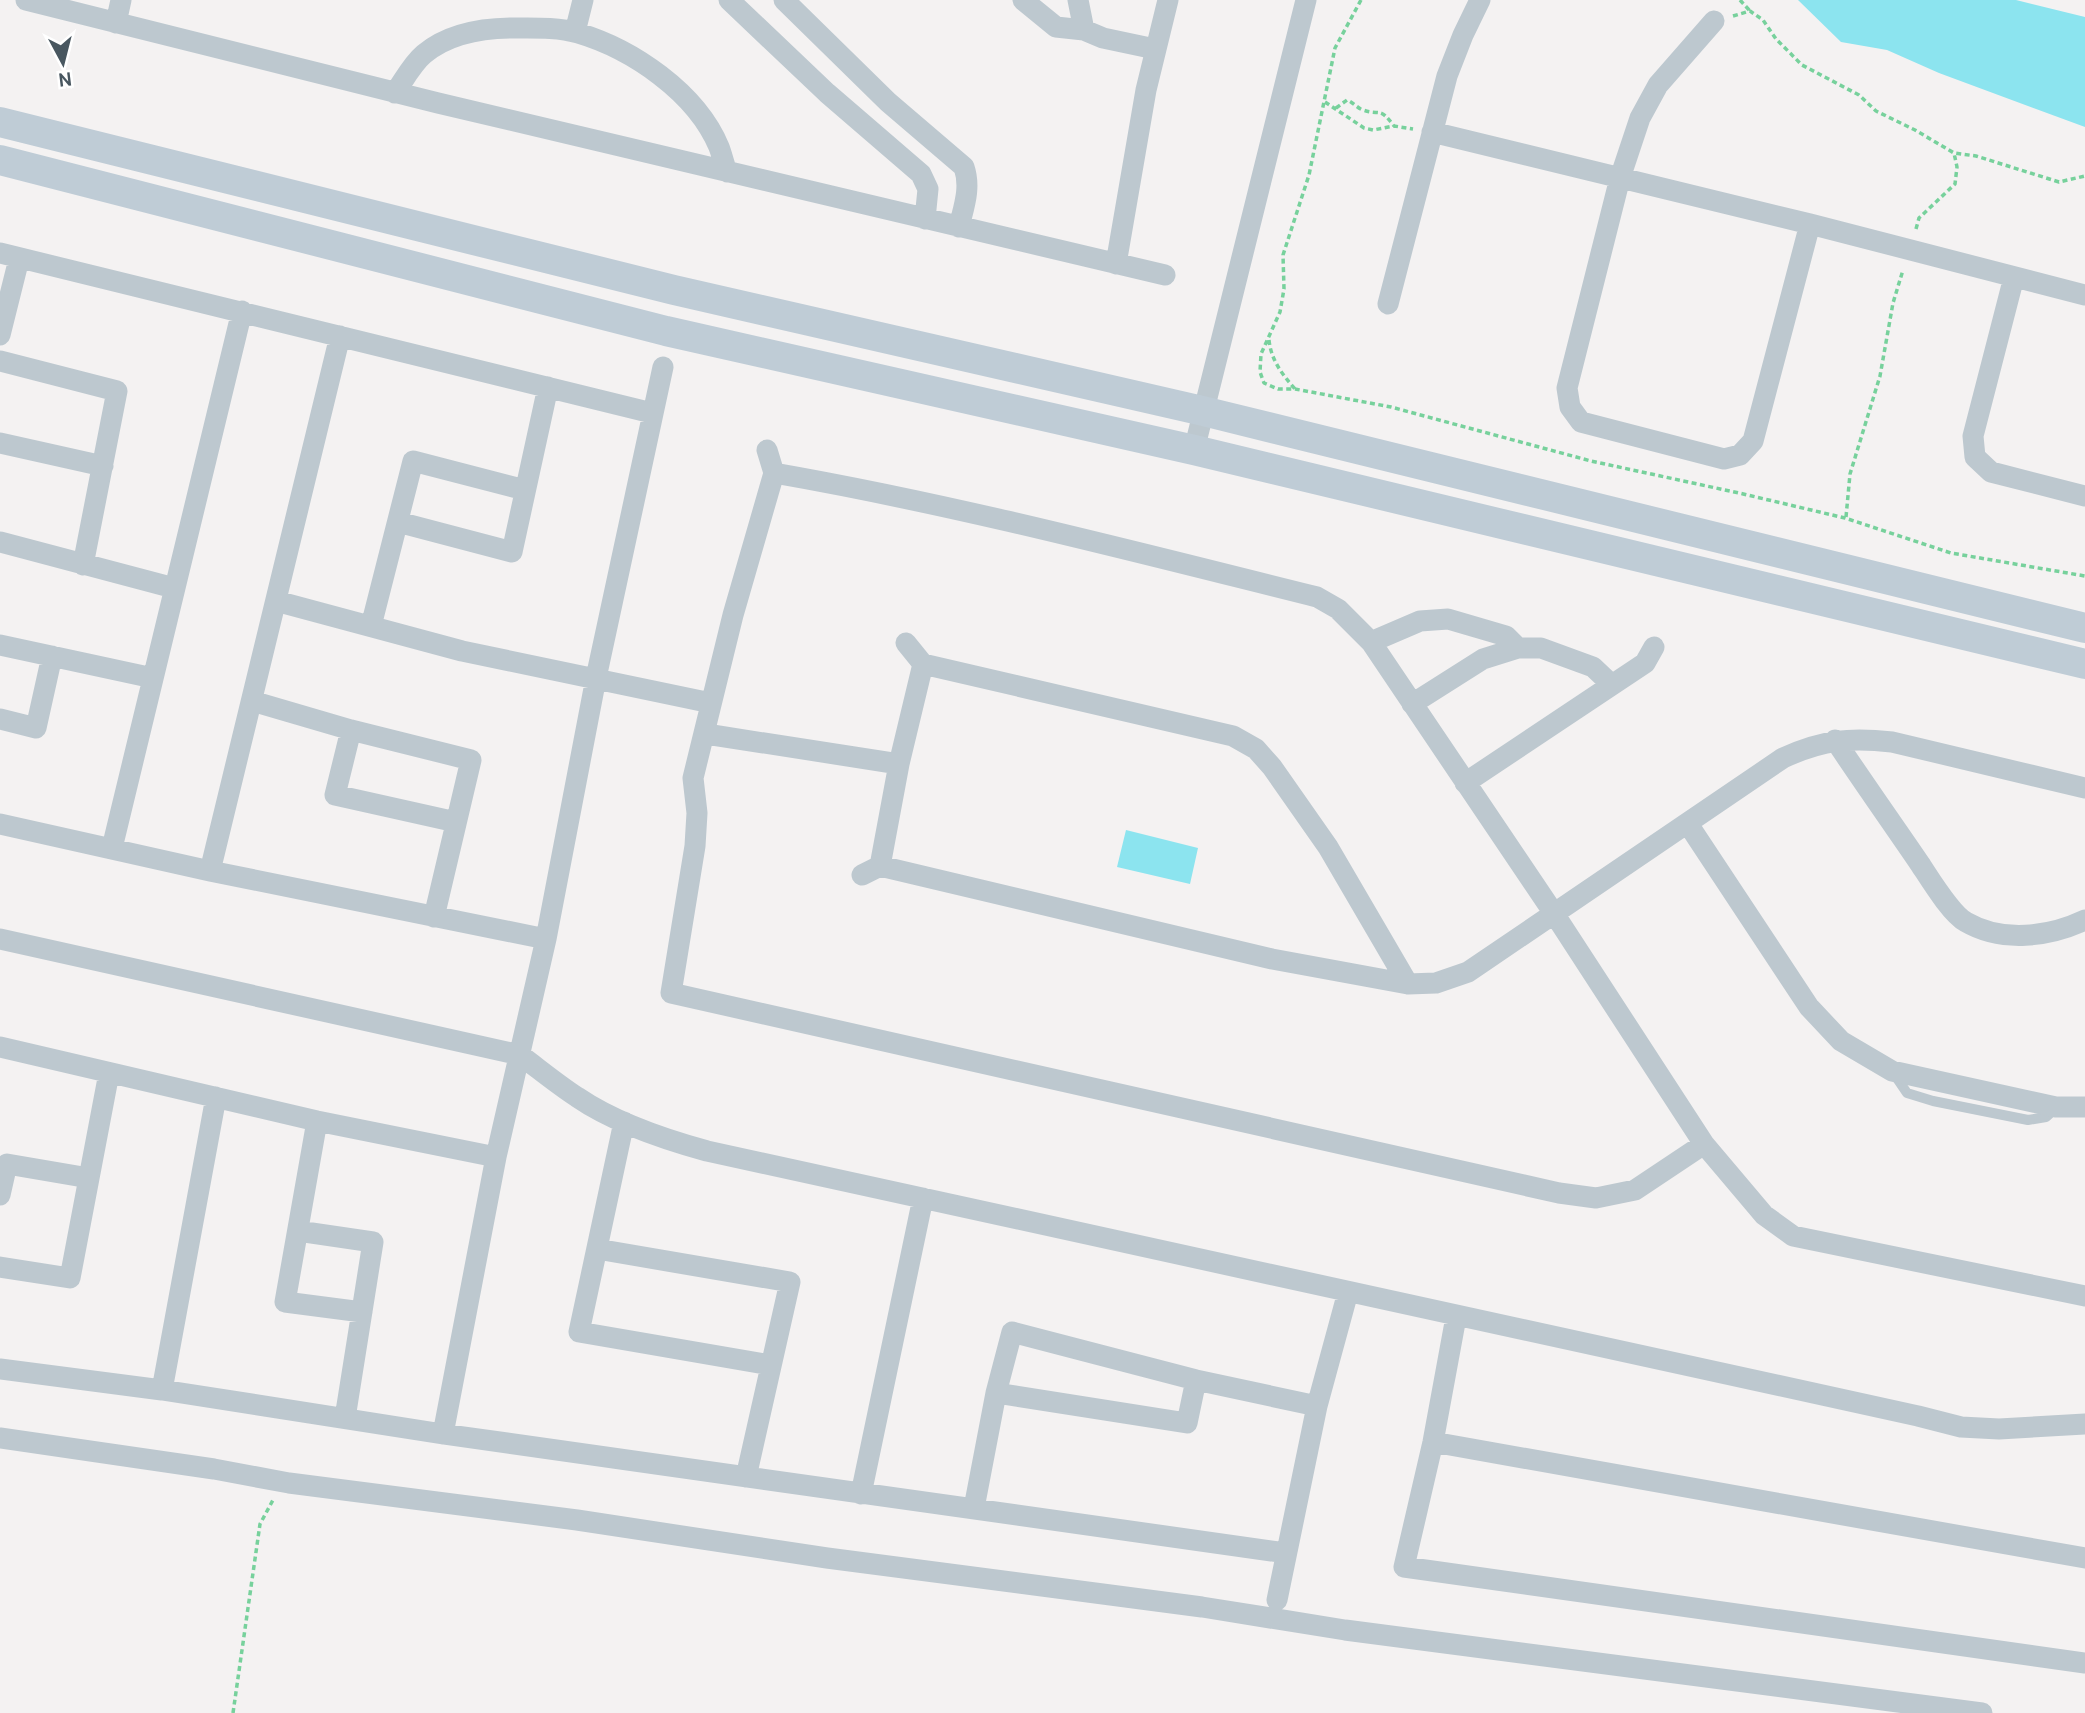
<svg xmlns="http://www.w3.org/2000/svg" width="2085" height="1713" viewBox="0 0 2085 1713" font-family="Cabin,sans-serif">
	<rect width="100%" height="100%" fill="#f4f2f2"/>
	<!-- water -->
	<path fill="#8ce4ef" d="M1798,0h218l69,17v110l-146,-54 -52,-23 -46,-8z
		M1126,830l72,18 -8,36 -73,-17z"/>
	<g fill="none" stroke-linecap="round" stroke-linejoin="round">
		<!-- path -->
		<path stroke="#77d19c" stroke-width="3.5" stroke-dasharray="5 3.5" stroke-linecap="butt" d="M1361,0l-26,48 -26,127 -26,80 1,34 -4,23 -19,42 -1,18 4,11 14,6h17l96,18 200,54 148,32 106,25 106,35 134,23
			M1740,0l10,11
			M1733,16l17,-5 13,9 13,19 26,26 57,30 17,16 39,19 39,23 22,3 83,26 26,-6
			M1325,102l39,26 9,2 21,-4 19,3
			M1336,108l11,-8c6,2 10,8 16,10 18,6 16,-4 31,16
			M1916,229l3,-11 36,-34 2,-17 -3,-14
			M1269,340c2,20 13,34 26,49
			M1846,517l4,-43 30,-98 13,-73 10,-33
			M233,1713l27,-189 13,-24"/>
		<!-- lane -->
		<path stroke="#bdc8cf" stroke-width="10" d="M1892,1071l15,22 26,8 95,19 18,-3 10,-9"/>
		<!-- street -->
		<path stroke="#bdc8cf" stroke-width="21" d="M26,0l412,103 727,172
			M729,0l98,93 94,81 7,15 -3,30
			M784,0l104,102 76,65c7,21 0,39 -5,60
			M1023,0l33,27 28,3 19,8 52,11
			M1078,0l6,30
			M1714,21l-56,64 -18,33 -20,60 -53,210 3,19 11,15 143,37 16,-4 13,-14 57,-217
			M116,23l5,-23
			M575,32l8,-32
			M395,93c9,-13 17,-29 29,-39 24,-20 59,-26 90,-26 20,0 44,-1 64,5 54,16 118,59 141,114 3,8 5,17 8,25
			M1432,132l378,92 275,71
			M0,253l652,160
			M1116,264l30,-174 22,-90
			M2014,277l-41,159 2,21 16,15 94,24
			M1388,304l59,-228 16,-41 17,-35
			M0,335l19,-76
			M0,361l117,30 -34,174
			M0,443l103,23
			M767,450l7,23 -41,142 -40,163 4,35 -2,33 -24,147 888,200 37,5 39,-8 69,-46
			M1194,450l112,-450
			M774,473c183,32 362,79 543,124l21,12 33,33 184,273 149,229 60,71 29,21 292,60
			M398,522l114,30 36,-165
			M0,542l174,46
			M276,601l186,50 249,52
			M371,626l42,-165 112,29
			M1371,642l49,-21 28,-2 58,17 12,12
			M906,643l17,21 310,72 23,13 16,18 56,80 80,137
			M0,645l153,33
			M252,701l99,29 120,30 -37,157
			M1412,704l71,-45 35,-11h23l52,19 19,18
			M0,719l36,9 16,-72
			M351,730l-16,65 121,27
			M706,734l193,30
			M1835,740c28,42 57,83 85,124 10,15 31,50 46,58 36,21 83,15 119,-2
			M1465,783l180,-120 9,-16
			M0,824l210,47 336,68
			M1688,824l121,183 32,34 51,30 164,36h29
			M112,848l130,-537
			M880,866l19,-102 24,-100
			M210,871l130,-535
			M862,875l18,-9 392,93 136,25 28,-1 32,-11 315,-214c39,-18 67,-21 109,-16l193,46
			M0,939l520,116c19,14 37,29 57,42 38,26 86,42 130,54l1211,265 43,11 38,2 86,-5
			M0,1047l317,74 179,36
			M317,1121l-32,181 77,10
			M624,1122l-45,210 192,33
			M0,1195l7,-31 82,14
			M298,1231l75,11 -28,176
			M597,1249l193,33 -44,195
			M0,1267l70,11 39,-205
			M1456,1317l-23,125 -29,125 681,96
			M0,1369l162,21 281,44 843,119
			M162,1390l54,-293
			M996,1393l191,30 9,-43
			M443,1434l53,-277 50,-218 50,-261 67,-311
			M0,1438l214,31 75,14 288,37 250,38 375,49 143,23 637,83
			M1433,1442l652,116
			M861,1494l62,-296
			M974,1508l22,-115 16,-61 184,48 121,26
			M1277,1600l40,-194 31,-114"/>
		<!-- secondary -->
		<path stroke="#bfccd6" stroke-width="30" d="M0,122l674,168 529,121 882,217
			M0,160l666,171 528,119 891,214"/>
	</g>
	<!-- north arrow -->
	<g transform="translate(63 63) rotate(173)" stroke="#ffffff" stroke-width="5" paint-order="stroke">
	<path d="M0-5L12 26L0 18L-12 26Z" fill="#495760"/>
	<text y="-10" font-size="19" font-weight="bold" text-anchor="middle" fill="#495760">N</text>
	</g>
</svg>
